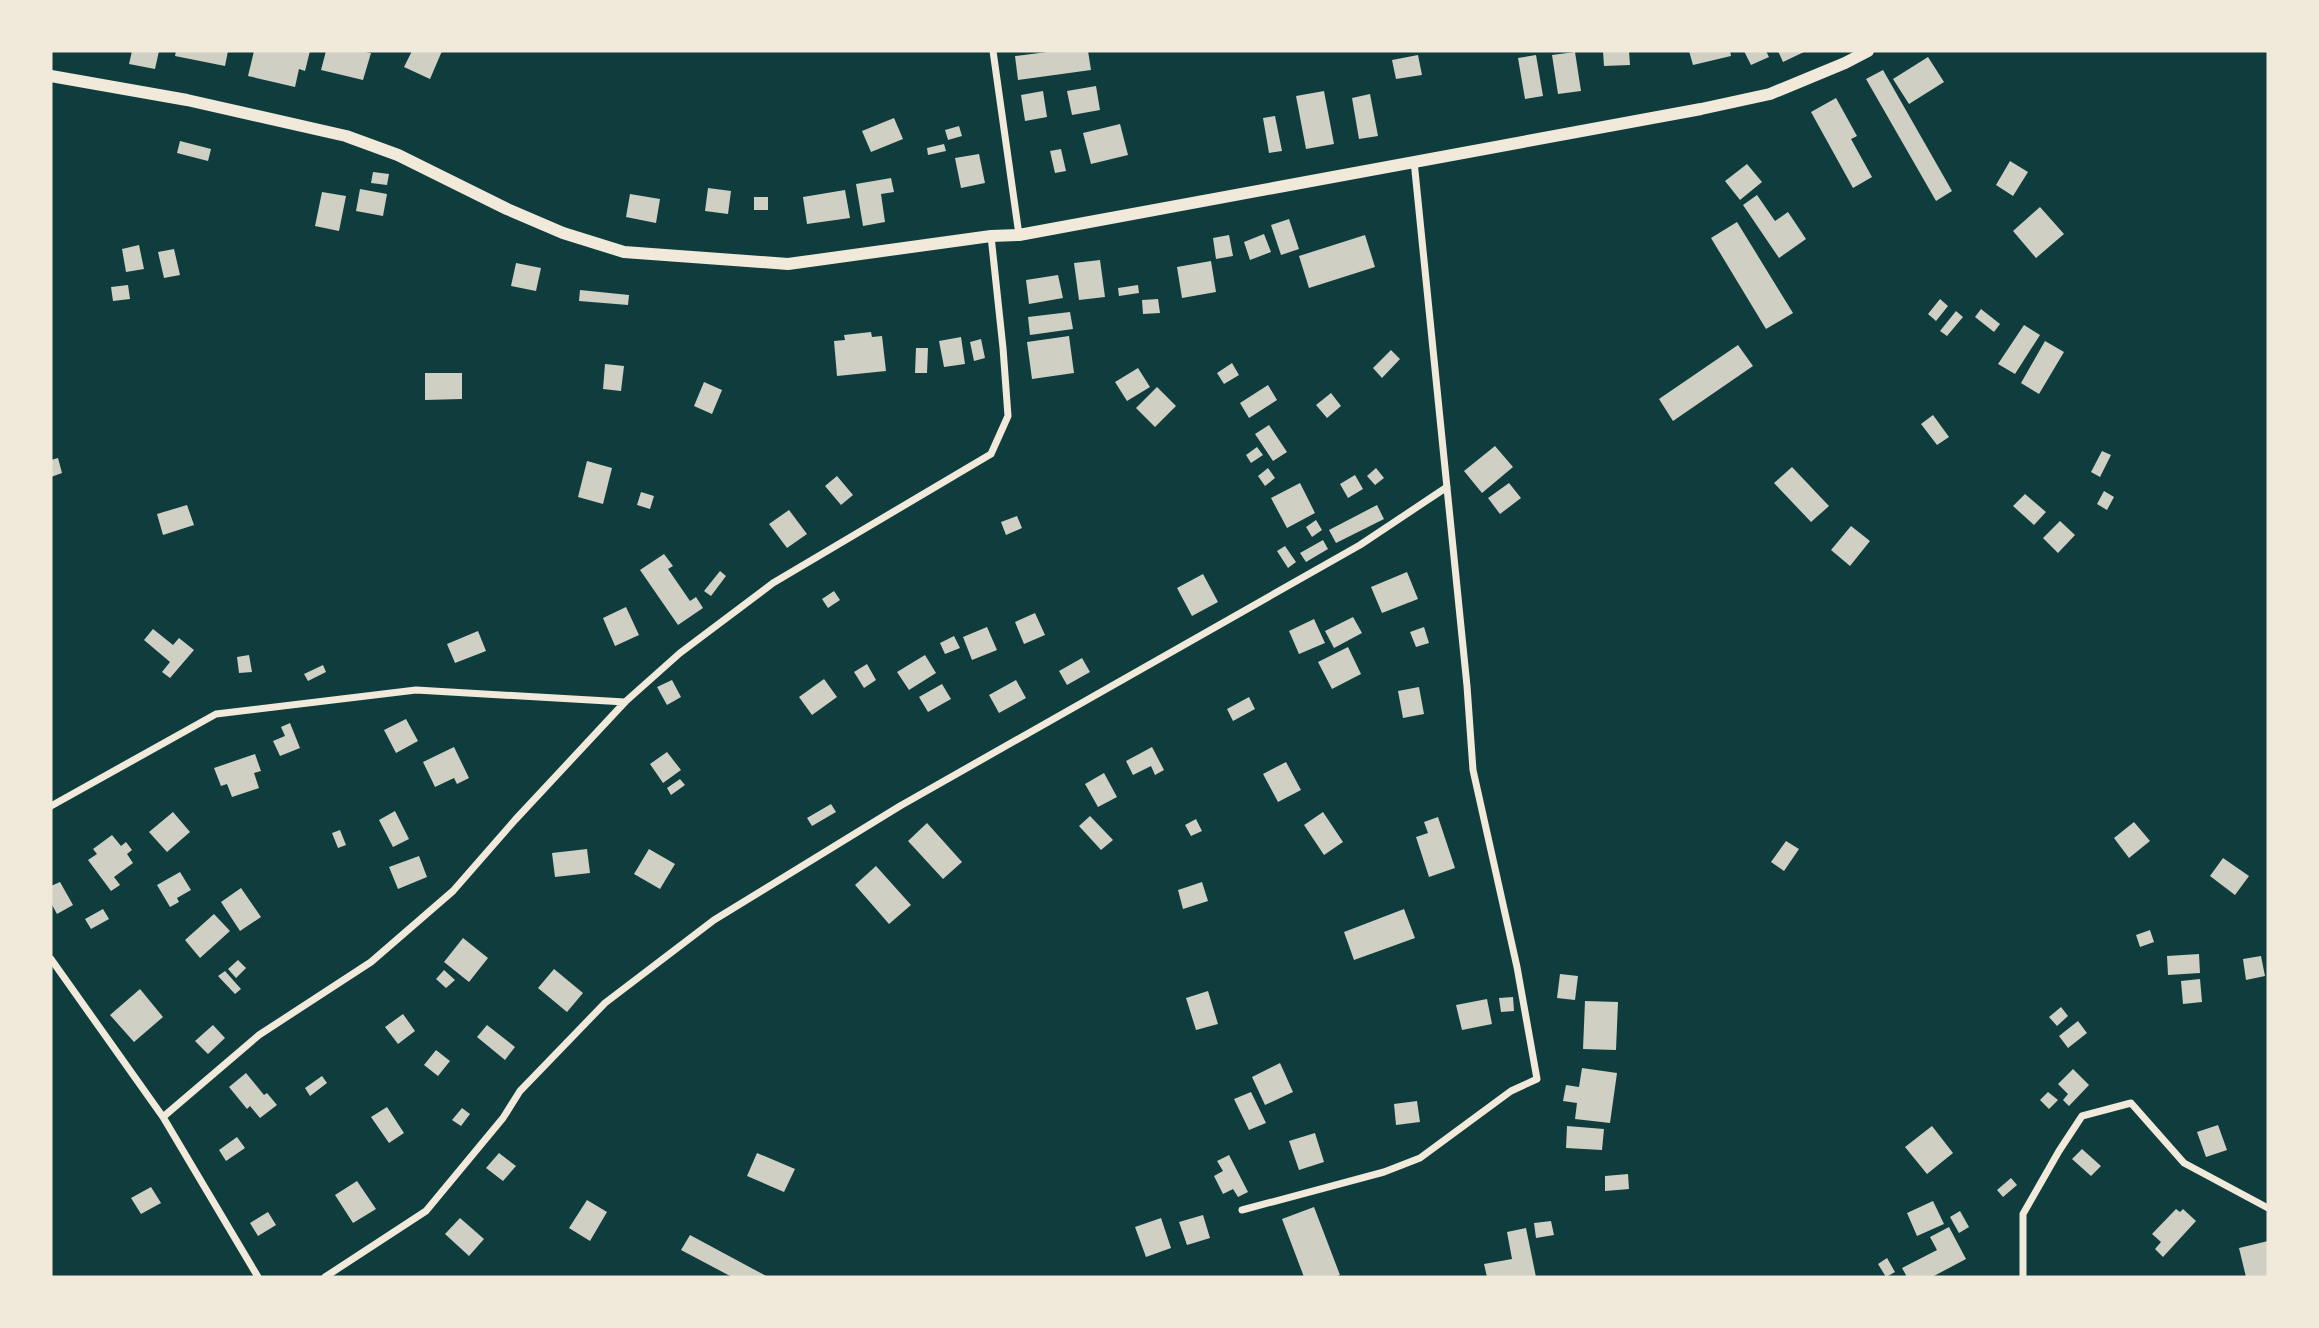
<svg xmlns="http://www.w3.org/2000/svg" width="2319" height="1328" viewBox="0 0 2319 1328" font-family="'Space Grotesk',sans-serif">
	<rect width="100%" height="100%" fill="#0f3d3e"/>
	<!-- building -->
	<path fill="#cfcfc3" d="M132,51h27l-4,18 -26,-5z
		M176,51h52l-3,15 -50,-10z
		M254,51h56l-5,20 -6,-2 -4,18 -47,-11z
		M326,51h34l11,2 -8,27 -42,-10z
		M412,51h30l-12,28 -26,-12z
		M1055,51h33l3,19 -73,10 -3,-24z
		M1603,51h26l1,14 -26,1z
		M1689,51h41l1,5 -38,9z
		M1744,51h22l3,6 -18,8z
		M1778,51h28l-23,11z
		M1575,52l6,39 -23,3 -6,-39z
		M1418,55l4,20 -26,4 -4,-19z
		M1536,55l7,41 -18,3 -7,-41z
		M1928,57l16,25 -35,22 -16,-25z
		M1883,70l69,121 -16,10 -70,-122z
		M1096,86l4,24 -28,5 -5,-24z
		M1043,91l4,26 -22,4 -4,-26z
		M1324,91l10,53 -28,5 -10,-53z
		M1370,94l8,42 -19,3 -7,-41z
		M1836,98l21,38 -6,3 21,38 -19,11 -42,-76z
		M1275,116l7,35 -13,2 -6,-35z
		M894,118l9,21 -32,13 -9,-21z
		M1120,124l8,31 -37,9 -8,-31z
		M959,126l3,10 -14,4 -3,-10z
		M180,141l31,8 -3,12 -31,-8z
		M944,144l2,7 -18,4 -1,-7z
		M1061,149l5,22 -11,2 -5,-22z
		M979,154l6,29 -24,5 -6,-30z
		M2010,161l18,11 -15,24 -17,-11z
		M1747,164l15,18 -22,18 -15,-19z
		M373,172l16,2 -2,11 -16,-2z
		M891,178l3,14 -13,2 4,28 -22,4 -7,-42z
		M708,188l23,3 -3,23 -23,-3z
		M360,189l27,5 -4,22 -27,-5z
		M845,190l5,28 -43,6 -4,-27z
		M322,192l24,4 -7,35 -24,-5z
		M630,194l30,5 -4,24 -30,-6z
		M1757,195l18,26 13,-9 18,27 -27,19 -36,-53z
		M754,197h14v13h-14z
		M2040,207l24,27 -28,24 -23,-27z
		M1289,219l10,30 -18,6 -10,-30z
		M1737,222l56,91 -27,16 -55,-91z
		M1264,234l7,18 -21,8 -6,-18z
		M1229,235l4,21 -17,3 -3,-21z
		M1365,235l10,32 -66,21 -10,-32z
		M139,245l5,24 -18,3 -4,-23z
		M174,249l6,26 -16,3 -6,-26z
		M1100,260l5,37 -26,3 -5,-37z
		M1211,261l5,31 -34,6 -5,-31z
		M516,263l25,5 -5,23 -25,-5z
		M1058,275l5,23 -34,6 -3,-24z
		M128,285l2,14 -17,2 -2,-14z
		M1138,285l1,8 -20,3 -1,-8z
		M580,290l49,5 -1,10 -49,-4z
		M1158,299l2,14 -17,1 -1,-14z
		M1940,299l8,7 -12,15 -8,-7z
		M1981,309l19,15 -6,8 -19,-15z
		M1956,311l7,6 -16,19 -7,-5z
		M1070,312l3,17 -43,6 -2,-18z
		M2024,325l16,10 -25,39 -17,-10z
		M871,332l1,5 10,-1 4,35 -49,5 -3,-35 11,-1 -1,-5z
		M1069,336l5,37 -42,6 -5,-37z
		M961,337l4,27 -21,3 -5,-26z
		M981,339l4,19 -11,3 -4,-19z
		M2045,341l19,11 -25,42 -18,-11z
		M1738,345l15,21 -80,55 -14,-22z
		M916,348h12l-1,25h-12z
		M1391,350l9,9 -18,19 -9,-10z
		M1232,363l7,12 -15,9 -7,-11z
		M605,364l19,2 -3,25 -18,-2z
		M1138,368l12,19 -23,14 -12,-19z
		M425,373h37v26l-37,1z
		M704,382l18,8 -10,24 -18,-8z
		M1268,385l9,15 -28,18 -9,-15z
		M1157,387l19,19 -21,21 -19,-19z
		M1331,393l10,13 -14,12 -11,-13z
		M1933,415l16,22 -12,8 -16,-21z
		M1269,425l18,27 -14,9 -18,-27z
		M1495,446l18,21 -31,26 -18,-22z
		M1257,447l6,8 -12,8 -5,-8z
		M2102,451l9,4 -11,22 -9,-5z
		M58,458l4,15 -11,4v-17z
		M587,461l25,7 -9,36 -25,-7z
		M1792,467l37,39 -18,16 -37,-39z
		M1268,468l7,10 -10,8 -7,-10z
		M1376,468l8,10 -9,7 -8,-9z
		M1355,475l8,14 -15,9 -8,-14z
		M837,476l16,19 -12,10 -16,-19z
		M1300,483l15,30 -28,15 -16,-30z
		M1509,483l12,15 -21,16 -12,-16z
		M2104,491l10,6 -7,13 -10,-6z
		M641,492l13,4 -4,13 -13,-4z
		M2025,494l21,18 -12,13 -21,-19z
		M187,505l7,20 -31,10 -6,-21z
		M1377,505l7,14 -48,24 -7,-13z
		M789,510l18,24 -20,14 -18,-24z
		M1017,516l5,12 -16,7 -5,-13z
		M1316,520l6,10 -10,7 -6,-10z
		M2060,521l15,14 -17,18 -15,-15z
		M1851,526l19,15 -20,25 -19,-16z
		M1323,540l5,9 -22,13 -6,-9z
		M1285,546l11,16 -8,6 -11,-17z
		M664,554l9,12 -5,3 22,32 6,-4 7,11 -25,17 -38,-55z
		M720,571l6,5 -15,20 -7,-5z
		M1407,572l11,27 -36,14 -11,-26z
		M1203,574l15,28 -26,14 -15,-28z
		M834,591l6,9 -12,8 -6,-9z
		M626,607l13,28 -24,11 -12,-28z
		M1035,613l10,22 -21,9 -9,-22z
		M1353,617l9,16 -28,15 -9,-17z
		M1314,619l11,24 -26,11 -10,-23z
		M987,627l10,23 -25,10 -9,-23z
		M1424,627l5,16 -13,4 -6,-15z
		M153,629l20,16 6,-7 15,12 -24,28 -8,-6 8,-10 -26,-22z
		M478,631l8,20 -31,12 -8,-19z
		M954,636l6,12 -15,6 -5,-11z
		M1348,647l13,27 -29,15 -14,-27z
		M249,655l3,17 -13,1 -2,-16z
		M925,655l11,18 -27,17 -12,-18z
		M1082,658l8,14 -23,13 -8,-14z
		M867,664l9,16 -12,8 -10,-16z
		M323,665l3,7 -18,9 -4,-7z
		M824,679l13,18 -25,18 -13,-18z
		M672,680l9,17 -14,8 -10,-18z
		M1016,680l10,18 -27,15 -10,-18z
		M942,684l9,15 -23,13 -9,-15z
		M1419,687l5,27 -21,4 -5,-27z
		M1249,697l6,12 -22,12 -6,-12z
		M406,719l12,22 -22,12 -12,-23z
		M290,723l10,25 -20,8 -7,-15 12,-5 -4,-9z
		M454,747l15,31 -12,6 -3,-6 -19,9 -12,-25z
		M1152,747l12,23 -9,5 -4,-9 -18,9 -7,-14z
		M667,752l14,18 -18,13 -13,-19z
		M255,754l6,17 -7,2 5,15 -27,9 -5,-13 -6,2 -7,-18z
		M1286,762l15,28 -23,12 -15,-28z
		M1104,773l13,24 -19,10 -13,-23z
		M680,779l5,6 -14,10 -4,-7z
		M831,804l5,8 -24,14 -5,-8z
		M395,811l14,28 -16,8 -14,-27z
		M173,812l17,20 -23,20 -18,-20z
		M1323,812l20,30 -19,13 -20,-30z
		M1090,816l23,24 -12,10 -22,-24z
		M1438,817l17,51 -26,9 -13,-40 12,-4 -4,-11z
		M1196,819l6,12 -11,5 -6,-11z
		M2134,822l16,19 -21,17 -15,-20z
		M927,823l35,39 -19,17 -35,-38z
		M340,830l6,15 -8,3 -6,-15z
		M112,835l9,11 5,-4 6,8 -5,4 6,9 -19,14 6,8 -9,6 -23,-31 9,-6 -4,-5z
		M1786,841l13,8 -15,22 -13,-9z
		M587,849l3,24 -35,4 -3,-24z
		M649,849l26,15 -15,25 -26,-15z
		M419,856l8,21 -29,12 -9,-22z
		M2223,858l26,18 -14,19 -25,-19z
		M876,866l35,39 -22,19 -34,-39z
		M180,872l11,18 -14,8 2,4 -9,5 -13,-22z
		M60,882l13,23 -16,9 -6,-11v-17z
		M1202,882l6,19 -25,8 -5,-19z
		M241,888l20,29 -21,14 -19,-29z
		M103,909l6,10 -18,10 -6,-10z
		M1404,909l11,29 -61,22 -10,-28z
		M214,914l16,17 -30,27 -15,-18z
		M2150,930l4,12 -14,5 -4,-12z
		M463,938l25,20 -19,24 -25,-20z
		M2199,954l1,19 -32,2 -1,-19z
		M2261,956l4,20 -19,4 -3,-21z
		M238,960l8,8 -10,10 -8,-9z
		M554,969l29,24 -16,19 -29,-24z
		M444,970l11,10 -9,8 -10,-9z
		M225,971l16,18 -6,5 -17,-18z
		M1560,974l18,2 -3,24 -18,-2z
		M2200,979l2,23 -19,2 -2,-23z
		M140,989l23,28 -29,25 -24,-27z
		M1208,991l10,33 -22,6 -10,-32z
		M1513,997l1,14 -13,1 -2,-14z
		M1487,999l5,25 -30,6 -6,-25z
		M1585,1001l33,1 -2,48 -33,-1z
		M2061,1007l7,9 -11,10 -8,-9z
		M403,1014l12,17 -17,13 -13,-17z
		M2078,1021l9,12 -19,15 -9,-12z
		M213,1025l12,13 -17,16 -13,-13z
		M487,1025l28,22 -10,13 -28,-23z
		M436,1050l14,11 -12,15 -14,-11z
		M1280,1063l13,29 -28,13 -13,-28z
		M1582,1068l35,5 -7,50 -35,-4 2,-16 -14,-2 3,-16 13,2z
		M2073,1069l16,16 -20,21 -6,-6 5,-6 -10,-10z
		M246,1073l18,22 3,-2 10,12 -17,13 -10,-12 -3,3 -18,-22z
		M322,1076l5,7 -17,13 -5,-8z
		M1251,1092l15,31 -17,7 -15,-31z
		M2048,1092l10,8 -9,9 -9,-9z
		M1417,1101l3,21 -24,3 -2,-21z
		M387,1107l17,26 -15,10 -18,-26z
		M462,1108l8,6 -9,12 -9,-6z
		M2218,1125l9,25 -21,7 -9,-25z
		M1567,1126l37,3 -2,21 -36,-2z
		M1932,1126l21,27 -26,21 -22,-27z
		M1315,1133l9,29 -25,8 -10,-29z
		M237,1137l8,11 -19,13 -7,-11z
		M2082,1149l19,17 -10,10 -19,-17z
		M499,1153l17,13 -13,15 -17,-13z
		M757,1153l38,16 -11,23 -37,-16z
		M1229,1155l19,37 -10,5 -5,-8 -10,5 -9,-18 9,-5 -6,-10z
		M1628,1174l1,15 -24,2v-15z
		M2011,1178l6,7 -14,12 -6,-7z
		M357,1181l19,28 -23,14 -18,-28z
		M151,1187l10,16 -20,11 -10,-16z
		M587,1200l20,12 -17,29 -21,-13z
		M1933,1201l11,23 -27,12 -10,-23z
		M1314,1207l26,68 -6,2h-30l-22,-58z
		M2176,1209l4,3 3,-3 13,12 -33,36 -8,-8 6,-7 -9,-8z
		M1960,1211l9,16 -10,6 -9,-16z
		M268,1212l8,13 -18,11 -8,-13z
		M1203,1215l7,23 -23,7 -8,-23z
		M460,1218l24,21 -15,17 -24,-22z
		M1161,1218l10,30 -25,9 -11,-30z
		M1551,1221l3,14 -18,3 -2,-15z
		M1949,1227l17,32 -34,18h-25l-5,-9 35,-18 -7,-13z
		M1526,1228l10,49h-49l-3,-13 28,-5 -5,-27z
		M690,1235l78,42h-36l-51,-27z
		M2268,1241v36h-22l-7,-29z
		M1887,1258l8,14 -9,5 -8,-13z"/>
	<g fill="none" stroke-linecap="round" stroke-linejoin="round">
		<!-- minor -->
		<path stroke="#f1e9da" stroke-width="7" d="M993,51l26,184
			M51,806l165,-92 200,-24 209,12
			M51,959l112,158 95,160
			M163,1117l96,-82 112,-73 82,-71 62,-71 110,-118 55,-49 93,-70 218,-129 17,-38 -5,-68 -12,-112
			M1242,1210l142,-38 36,-14 91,-67 26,-12 -20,-112 -44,-197 -6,-84 -53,-525
			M325,1277l101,-66 77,-93 17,-27 85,-88 109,-83 186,-114 460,-261 87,-58
			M2023,1277v-63l36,-63 23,-35 49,-13 53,60 84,45"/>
		<!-- tertiary -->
		<path stroke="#f1e9da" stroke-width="12" d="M51,76l136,24 159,36 52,19 109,54 56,24 61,19 164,12 203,-28 28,-1 682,-126 69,-15 75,-31 23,-12"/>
	</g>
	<!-- border -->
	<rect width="2319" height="1328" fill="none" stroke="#f1e9da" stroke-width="105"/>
</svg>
